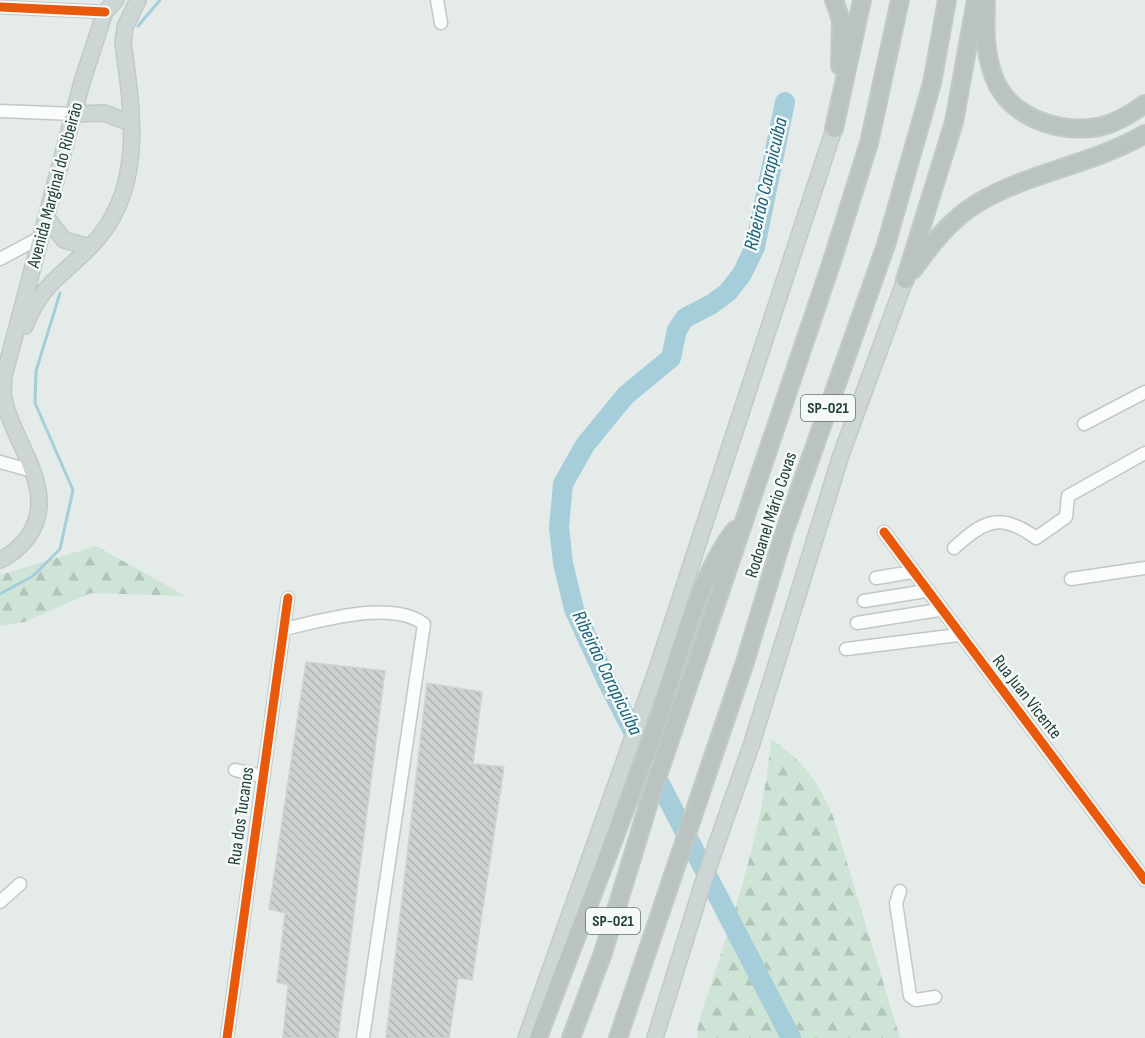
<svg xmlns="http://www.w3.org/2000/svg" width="1145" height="1038" viewBox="0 0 1145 1038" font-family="'Sofia Sans Condensed',sans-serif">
	<defs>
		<pattern id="forest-firs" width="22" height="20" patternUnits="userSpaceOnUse" patternTransform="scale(1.5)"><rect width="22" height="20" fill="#cee4d7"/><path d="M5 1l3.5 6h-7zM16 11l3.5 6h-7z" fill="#b1c5b9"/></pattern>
		<pattern id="building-back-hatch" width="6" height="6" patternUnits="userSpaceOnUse" patternTransform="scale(1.5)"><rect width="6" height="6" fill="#ccd2d0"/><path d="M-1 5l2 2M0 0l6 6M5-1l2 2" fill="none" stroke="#afb5b3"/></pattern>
	</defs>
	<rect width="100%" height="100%" fill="#e5ebe9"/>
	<!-- forest -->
	<path fill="url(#forest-firs)" d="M96,546l90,50 -95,-3 -67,29 -24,4v-51z
		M771,739c32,22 47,42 62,77l67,222h-203l1,-14c30,-93 65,-188 73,-285z"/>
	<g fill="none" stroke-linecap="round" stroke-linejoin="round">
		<!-- stream -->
		<path stroke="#a6ceda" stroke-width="3" d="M138,26l22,-26
			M0,594l33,-18 27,-27 13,-59 -38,-87 1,-32 24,-78"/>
		<!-- river -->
		<path stroke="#a6ceda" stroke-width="20" d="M785,102l-30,145 -13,27 -14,18 -16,12 -27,14 -8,12 -6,28 -45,37 -41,50 -22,39 -4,43 4,36 11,46 33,72 184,357"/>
	</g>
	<!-- building -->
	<path fill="url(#building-back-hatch)" stroke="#ced4d2" stroke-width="1.5" d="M306,662l79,9 -47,367h-55l5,-53 -11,-3 8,-69 -16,-4z
		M427,683l55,9 -9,72 31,3 -32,213 -14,-2 -9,60h-63z"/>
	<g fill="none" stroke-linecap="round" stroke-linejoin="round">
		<defs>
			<path id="minor" d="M437,0l4,23
				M0,7l105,5
				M0,111l75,3
				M0,259l41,-22
				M1084,424l61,-32
				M0,462l33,9
				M884,532l261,348
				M954,548c30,-28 47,-36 82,-10l30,-21 2,-21 77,-43
				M876,578l36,-6
				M1071,579l74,-11
				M864,601l62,-10
				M857,623l82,-13
				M284,629c37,-8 107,-30 140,-5l-61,414
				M846,649l112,-14
				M235,770l28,6
				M900,891l-4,12 14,93 6,4 19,-3
				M0,902l20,-18
				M227,1038l61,-440"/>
			<path id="major" d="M75,114l29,-1 27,10
				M47,218l17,22 26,7
				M25,326c17,-43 36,-49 66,-80 54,-55 42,-132 32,-203l2,-16 13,-27
				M0,560c11,-5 21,-14 28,-23 32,-46 -15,-93 -24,-138 -2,-7 0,-16 0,-23l78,-294 23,-70 11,-12
				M526,1038l131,-369 177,-540
				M655,1038l47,-152 50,-143 89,-288 64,-175"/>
			<path id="highway" d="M834,0l7,20 -1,46
				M986,0c-1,28 -2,60 12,86 19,36 74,51 111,38 12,-4 26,-13 36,-20
				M834,129l28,-129
				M913,270c17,-24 37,-50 63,-66 52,-32 116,-39 169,-70
				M905,280l49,-158 22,-122
				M538,1038c38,-102 79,-204 116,-307 21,-60 42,-152 81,-201
				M571,1038l32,-85 46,-151 183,-541 37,-118 31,-143
				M618,1038l127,-376 39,-129 102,-288 46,-162 15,-83"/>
		</defs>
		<!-- minor casing -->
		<use href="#minor" stroke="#c2c8c6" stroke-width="15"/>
		<!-- major casing -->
		<use href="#major" stroke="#c1cac8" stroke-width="18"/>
		<!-- highway casing -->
		<use href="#highway" stroke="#c1cac8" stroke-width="20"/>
		<!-- minor -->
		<use href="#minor" stroke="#fbfcfc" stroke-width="12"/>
		<!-- major -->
		<use href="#major" stroke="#ced6d5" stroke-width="15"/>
		<!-- highway -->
		<use href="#highway" stroke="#bac3c2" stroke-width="16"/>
		<defs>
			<path id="cycleway" d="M0,7l105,5
				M884,532l261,348
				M227,1038l61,-440"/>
		</defs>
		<!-- cycleway casing -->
		<use href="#cycleway" stroke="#f4f9f7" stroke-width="13"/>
		<!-- cycleway -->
		<use href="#cycleway" stroke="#e8590c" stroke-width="9"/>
	</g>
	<g text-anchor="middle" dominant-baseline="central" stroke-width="5" stroke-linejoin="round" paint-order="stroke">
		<!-- shield labels -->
		<g fill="#f4f9f7" stroke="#617773" stroke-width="1.5">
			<rect x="801" y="395" width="54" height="26" rx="4.5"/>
			<rect x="586" y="908" width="54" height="26" rx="4.5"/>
		</g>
		<g font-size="16" font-weight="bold" fill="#223f3a">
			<text x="828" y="408">SP-021</text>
			<text x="613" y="921">SP-021</text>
		</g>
		<!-- street labels -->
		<g font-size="18" fill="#223f3a" stroke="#f4f9f7">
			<text transform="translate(55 185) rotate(-75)">Avenida Marginal do Ribeirão</text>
			<text transform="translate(771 515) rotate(-72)">Rodoanel Mário Covas</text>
			<text transform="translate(1027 697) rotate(52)">Rua Juan Vicente</text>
			<text transform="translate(241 816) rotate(-82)">Rua dos Tucanos</text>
		</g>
		<!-- water labels -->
		<g font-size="20" font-style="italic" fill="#1b647c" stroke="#f4f9f7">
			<text transform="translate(766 184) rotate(-77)">Ribeirão Carapicuíba</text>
			<text transform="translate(607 673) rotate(64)">Ribeirão Carapicuíba</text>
		</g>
	</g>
</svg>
